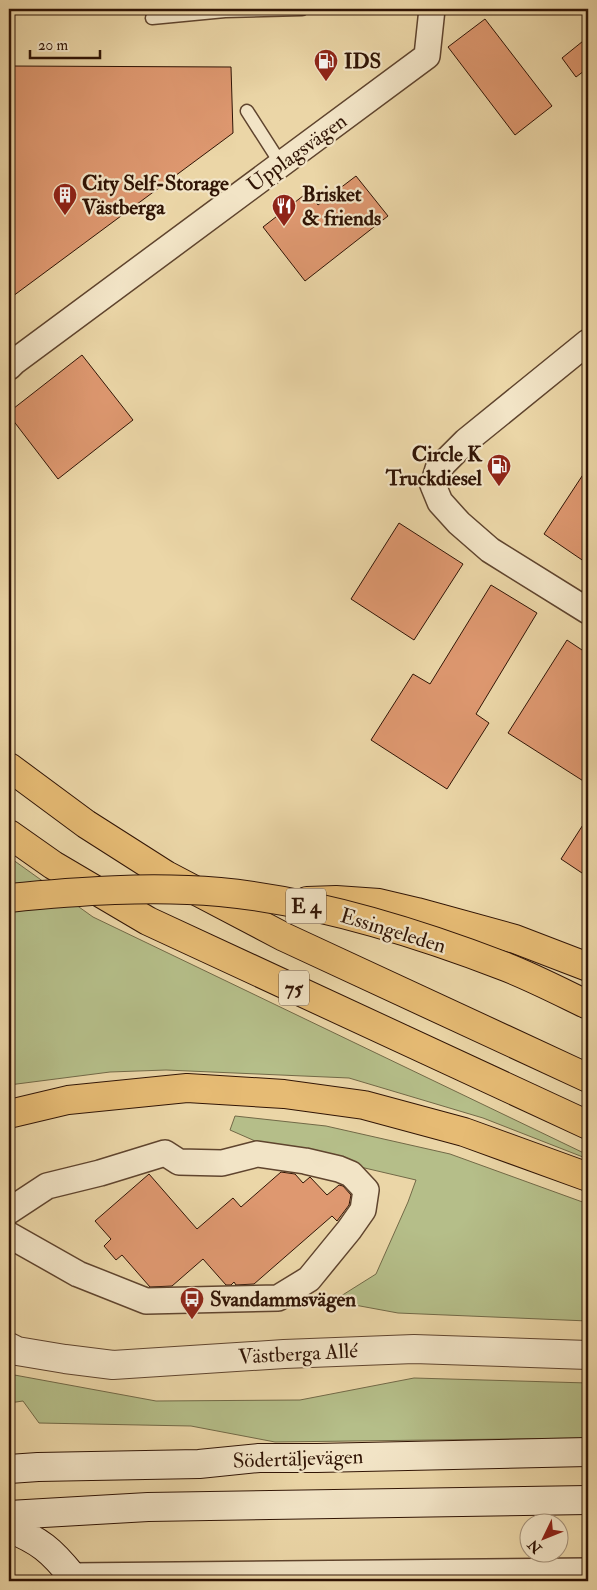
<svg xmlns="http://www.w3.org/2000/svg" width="597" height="1590" viewBox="0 0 597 1590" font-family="'IM FELL Double Pica',serif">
	<rect width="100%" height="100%" fill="#ebd6a7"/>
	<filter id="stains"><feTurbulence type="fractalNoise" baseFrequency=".004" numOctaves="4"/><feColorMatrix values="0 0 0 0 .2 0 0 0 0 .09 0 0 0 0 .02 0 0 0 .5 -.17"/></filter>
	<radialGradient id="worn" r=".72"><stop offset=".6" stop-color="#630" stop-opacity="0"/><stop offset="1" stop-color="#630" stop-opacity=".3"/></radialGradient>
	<!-- green -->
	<path fill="#b5be89" stroke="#726947" d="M9,857l84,60 495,238v4l-105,-41 -134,-40 -183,-8 -56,2 -101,13z
		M235,1116l91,10 124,28 138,50v117l-190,-8 -65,-12 43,-27 32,-72 8,-22 -154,-36 -32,-14z
		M9,1374l147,27 144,-1 114,-22 174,5v55l-313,4 -84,-16 -152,-3 -16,-22 -14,2z"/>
	<!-- building -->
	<path fill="#de9870" stroke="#301405" d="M485,19l67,87 -37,29 -67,-88z
		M588,37v31l-12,9 -14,-19z
		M9,66l222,1 2,66 -224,166z
		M356,176l32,40 -83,65 -42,-54 45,-35 10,13z
		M82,355l51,65 -75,59 -49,-64v-3z
		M588,467v97l-44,-30z
		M399,523l64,41 -49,76 -63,-41z
		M491,585l46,28 -61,101 13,9 -42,66 -76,-49 42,-66 17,10z
		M567,640l21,14v130l-80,-51z
		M588,817v60l-27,-18z
		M281,1172l14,2 8,9 7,-6 17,18 12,-10 4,1 8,9 -2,10 -12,16 -5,-5 -78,68 -18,1 -2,-3 -3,3h-5l-23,-26 -31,27 -22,1 -28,-32 -6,5 -12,-14 7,-7 -16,-18 54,-47 48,55 36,-31 8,9z"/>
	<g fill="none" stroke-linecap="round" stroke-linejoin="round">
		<defs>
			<path id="service" d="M152,18l73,-7 77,-2
				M247,111l34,53"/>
			<path id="minor" d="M588,342l-122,99 -28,28 -5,16 7,17 19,21 31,27 98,61
				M9,367l5,-5 413,-306 5,-47
				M9,1211l38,-25 53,-13 65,-20 14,9 43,1 35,-9 48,7 34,8 12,5 15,16 -3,20 -14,20 -40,49 -31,19 -132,3 -68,-27 -69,-39
				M73,1581l-1,-5 516,-5"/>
			<path id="tertiary" d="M9,1347l8,4 48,8 48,6 171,-11 130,-5 174,6"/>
			<path id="secondary" d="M9,1469l29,-2 161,-3 60,-6h58l271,-6
				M9,1515l139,-8 440,-7
				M9,1528c31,13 42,22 63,48"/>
			<path id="motorway" d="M9,767l77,57 80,51 118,62 304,141
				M9,834l44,31 95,56 440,204
				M307,901l29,-1 43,3 38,9 98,27 73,28
				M9,1114l59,-14 119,-12 97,6 80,11 100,27 124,45"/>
		</defs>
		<!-- service casing -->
		<use href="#service" stroke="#5f442e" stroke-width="15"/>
		<!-- minor casing -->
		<use href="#minor" stroke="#5f442e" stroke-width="28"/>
		<!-- tertiary casing -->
		<use href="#tertiary" stroke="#5f442e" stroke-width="30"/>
		<!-- secondary casing -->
		<use href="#secondary" stroke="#301405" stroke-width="30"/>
		<!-- motorway casing -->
		<use href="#motorway" stroke="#301405" stroke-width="30"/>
		<!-- service -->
		<use href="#service" stroke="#f2e4c6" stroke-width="12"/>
		<!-- minor -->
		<use href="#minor" stroke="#f2e4c6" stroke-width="25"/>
		<!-- tertiary -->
		<use href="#tertiary" stroke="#f2e4c6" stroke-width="28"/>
		<!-- secondary -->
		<use href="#secondary" stroke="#f2e4c6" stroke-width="28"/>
		<!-- motorway -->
		<use href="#motorway" stroke="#e6bb74" stroke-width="28"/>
		<defs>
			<path id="motorway-bridge" d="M9,898c70,-7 141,-12 211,-6 94,9 198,41 286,75 28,11 55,25 82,38"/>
		</defs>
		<!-- motorway-bridge casing -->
		<use href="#motorway-bridge" stroke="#301405" stroke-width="30" stroke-linecap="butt"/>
		<!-- motorway-bridge -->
		<use href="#motorway-bridge" stroke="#e6bb74" stroke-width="28"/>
	</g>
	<!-- icons -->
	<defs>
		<symbol id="fuel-pin" viewBox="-11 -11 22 30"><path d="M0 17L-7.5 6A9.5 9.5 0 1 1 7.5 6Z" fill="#8f2418" stroke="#f2e4c6"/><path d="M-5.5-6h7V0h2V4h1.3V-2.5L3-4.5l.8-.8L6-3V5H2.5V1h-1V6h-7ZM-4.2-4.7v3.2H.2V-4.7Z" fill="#fff"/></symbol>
		<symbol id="building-pin" viewBox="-11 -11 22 30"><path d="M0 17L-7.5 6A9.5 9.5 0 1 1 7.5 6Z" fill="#8f2418" stroke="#f2e4c6"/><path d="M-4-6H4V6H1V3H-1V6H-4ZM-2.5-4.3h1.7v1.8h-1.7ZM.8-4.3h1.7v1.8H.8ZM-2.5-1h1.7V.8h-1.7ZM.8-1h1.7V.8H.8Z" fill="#fff"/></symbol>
		<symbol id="restaurant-pin" viewBox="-11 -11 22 30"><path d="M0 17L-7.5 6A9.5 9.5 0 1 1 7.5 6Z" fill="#8f2418" stroke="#f2e4c6"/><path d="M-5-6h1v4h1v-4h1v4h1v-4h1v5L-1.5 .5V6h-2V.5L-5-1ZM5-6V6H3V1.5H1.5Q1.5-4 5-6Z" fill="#fff"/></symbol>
		<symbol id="bus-pin" viewBox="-11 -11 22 30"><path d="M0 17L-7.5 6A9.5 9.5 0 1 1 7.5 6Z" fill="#8f2418" stroke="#f2e4c6"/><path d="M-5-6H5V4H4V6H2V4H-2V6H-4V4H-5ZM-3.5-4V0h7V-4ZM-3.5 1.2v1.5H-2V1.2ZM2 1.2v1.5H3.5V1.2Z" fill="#fff"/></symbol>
	</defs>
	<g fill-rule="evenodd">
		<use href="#fuel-pin" x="312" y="47" width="28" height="38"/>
		<use href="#building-pin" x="51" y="181" width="28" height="38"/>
		<use href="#restaurant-pin" x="270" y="192" width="28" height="38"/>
		<use href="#fuel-pin" x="485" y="452" width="28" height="38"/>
		<use href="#bus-pin" x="178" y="1285" width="28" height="38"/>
	</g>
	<g text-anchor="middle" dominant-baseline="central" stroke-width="4.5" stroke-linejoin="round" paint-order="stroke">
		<!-- shield labels -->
		<g fill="#f2e4c6" stroke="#6a523f" stroke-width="1">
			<rect x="286" y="888.5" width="40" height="35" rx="4"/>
			<rect x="279" y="970.5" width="30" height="35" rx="4"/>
		</g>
		<g font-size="20" font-weight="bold" fill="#301405">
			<text x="306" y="906">E 4</text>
			<text x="294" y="988">75</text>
		</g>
		<!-- poi labels -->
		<g font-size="21" font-weight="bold" fill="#301405" stroke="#f2e4c6" text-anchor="start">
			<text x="344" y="61">IDS</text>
			<text x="82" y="183">City Self-Storage<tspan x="82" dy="24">Västberga</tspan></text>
			<text x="302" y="194">Brisket<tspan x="302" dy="24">&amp; friends</tspan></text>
			<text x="482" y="454" text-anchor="end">Circle K<tspan x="482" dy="24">Truckdiesel</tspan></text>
			<text x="210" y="1299">Svandammsvägen</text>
		</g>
		<!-- street labels -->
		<g font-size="21" fill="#301405" stroke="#f2e4c6">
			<text transform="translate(297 153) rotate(-36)">Upplagsvägen</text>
			<text transform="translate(393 931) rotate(17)">Essingeleden</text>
			<text transform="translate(298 1354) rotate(-3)">Västberga Allé</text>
			<text transform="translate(298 1459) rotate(-2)">Södertäljevägen</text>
		</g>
	</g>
	<!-- margin -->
	<rect width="597" height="1590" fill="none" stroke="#ebd6a7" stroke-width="30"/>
	<rect x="10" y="10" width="577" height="1570" fill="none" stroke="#301405" stroke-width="2.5"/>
	<rect x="15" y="15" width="567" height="1560" fill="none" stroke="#301405"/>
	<!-- north arrow -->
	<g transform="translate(544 1538) rotate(227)"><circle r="24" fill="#f2e4c6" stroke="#a49179"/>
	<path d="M0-4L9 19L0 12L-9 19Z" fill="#8f2418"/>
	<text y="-8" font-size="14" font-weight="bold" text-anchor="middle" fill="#301405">N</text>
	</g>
	<!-- scale -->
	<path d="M30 50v8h70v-8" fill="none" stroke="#301405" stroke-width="2.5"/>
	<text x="38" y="50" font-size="15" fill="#301405" stroke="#f2e4c6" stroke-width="4" paint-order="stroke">20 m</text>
	<rect width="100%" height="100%" filter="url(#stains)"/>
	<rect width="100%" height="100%" fill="url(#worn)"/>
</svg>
